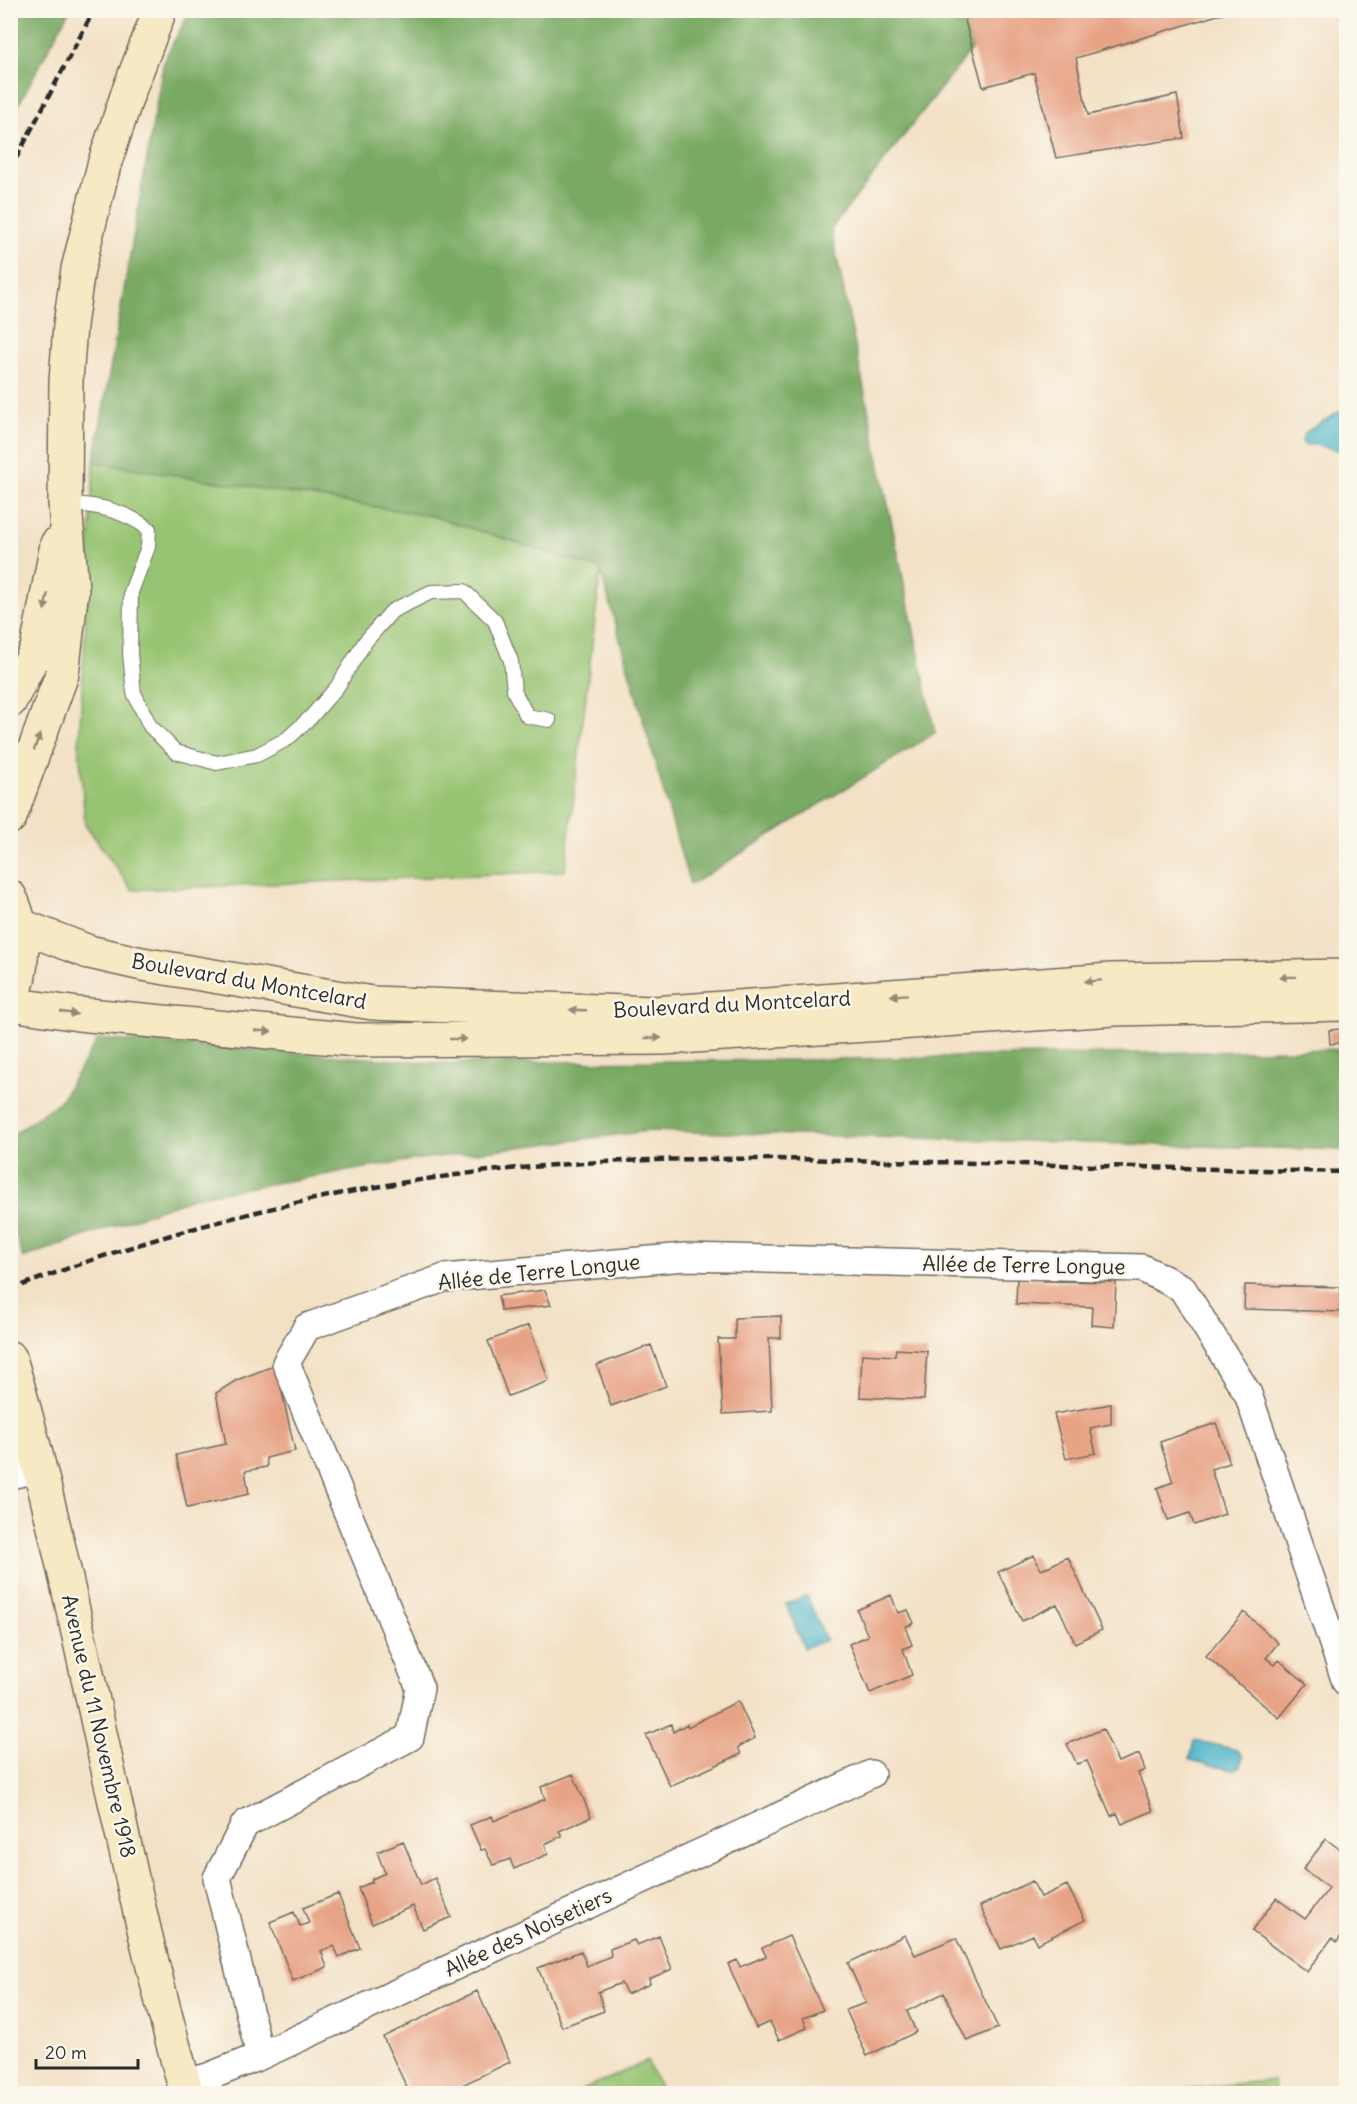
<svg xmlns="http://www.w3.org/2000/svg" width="1357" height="2104" viewBox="0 0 1357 2104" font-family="Delius,sans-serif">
	<rect width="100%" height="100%" fill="#fbf7ec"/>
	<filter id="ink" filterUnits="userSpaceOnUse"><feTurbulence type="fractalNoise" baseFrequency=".0167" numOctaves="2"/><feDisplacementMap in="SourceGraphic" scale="12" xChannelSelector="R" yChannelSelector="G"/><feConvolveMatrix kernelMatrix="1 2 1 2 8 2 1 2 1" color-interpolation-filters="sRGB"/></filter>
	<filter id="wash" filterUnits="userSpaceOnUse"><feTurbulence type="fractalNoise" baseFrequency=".008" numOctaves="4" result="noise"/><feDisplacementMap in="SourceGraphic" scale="24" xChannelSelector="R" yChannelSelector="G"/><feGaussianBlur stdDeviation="1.35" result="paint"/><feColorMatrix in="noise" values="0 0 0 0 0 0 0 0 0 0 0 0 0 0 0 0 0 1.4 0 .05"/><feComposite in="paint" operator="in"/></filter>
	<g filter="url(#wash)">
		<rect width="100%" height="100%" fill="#f3e1c6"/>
		<!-- green -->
		<path fill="#97c472" stroke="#61784e" stroke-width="1.5" d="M94,462l338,54 169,53 -36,302 -433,19 -47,-66 -6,-79z
			M647,2061l15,32h-86z
			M1273,2080l2,13h-128z"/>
		<!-- forest -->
		<path fill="#79aa64" stroke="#526a48" stroke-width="1.5" d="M13,11h56l-58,107 -1,-103z
			M190,11h811l-170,218 104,504 -245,152 -90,-316 -168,-53 -338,-54 70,-402z
			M98,1039l340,24 362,-3 546,-11v101l-697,-19 -236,29 -215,36 -175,62 -12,-40v-82l49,-35z"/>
		<!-- water -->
		<path fill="#4db5cb" stroke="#3c707b" stroke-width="1.5" d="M1338,412h8v40l-30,-7h-12l-2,-5 4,-8z
			M807,1596l19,44 -22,8 -18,-44z
			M1194,1740l43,10 6,6 -3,11 -8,3 -42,-10z"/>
		<g id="blocks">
			<!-- building -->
			<path fill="#e7a385" d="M962,10h269v1l-155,47 12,57 89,-20 7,43 -128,20 -22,-85 -51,14z
				M1341,1029l1,14 -12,1 -1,-14z
				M1017,1278h28l-1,3 72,1 -2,45 -23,-2 1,-18 -76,-3z
				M1245,1285l96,2 -1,25 -96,-3z
				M545,1290l6,15 -50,6 -3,-15z
				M781,1316v22h-12l3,73 -49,3 -5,-75h17v-21z
				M529,1325l20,56 -41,15 -20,-55z
				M651,1345l15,41 -55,20 -14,-41z
				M896,1349l31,2 -3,49 -64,-3 2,-43 33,2z
				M276,1365l19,86 -29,7 1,9 -22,4 4,23 -62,14 -11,-53 50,-11 -10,-51 21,-13z
				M1111,1404v20l-21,4 6,25 -30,6 -12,-45z
				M1216,1423l14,40 -19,6 14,45 -31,11 -4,-12 -22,7 -11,-32 16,-6 -13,-40z
				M1034,1555l7,15 27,-13 34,73 -27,13 -18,-39 -35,17 -24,-49z
				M891,1595l7,18 10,-3 6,13 -9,4 7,18 -9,4 9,26 -42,18 -21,-49 19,-8 -11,-26z
				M1244,1612l34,31 -12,15 9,7 4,-5 28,24 -28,34 -73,-62z
				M738,1701l17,37 -17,9 3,7 -71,32 -24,-51 25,-11 2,8 14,-8 1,3z
				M1103,1729l15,33 21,-8 6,16 -7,3 15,38 -31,13 -5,-11 -6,3 -24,-55 -10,3 -10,-20z
				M573,1774l18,43 -32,14 3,5 -17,8 3,10 -34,15 -4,-10 -17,6 -8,-16 -4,1 -11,-25 22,-9 2,5 51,-22 -4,-12z
				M1326,1839l20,15v75l-9,13 -5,-4 -25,34 -55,-41 24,-33 29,21 24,-31 -26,-19z
				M403,1841l18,44 14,-7 16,39 -28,12 -10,-23 -41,18 -14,-36 14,-6v-3l13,-6 -8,-21z
				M1032,1881l9,16 26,-12 18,35 -48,24 -4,-9 -32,14 -21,-43z
				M338,1894l22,54 -21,9 -5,-11 -13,5 6,16 -34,14 -23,-59 24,-10 6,14 9,-3 -6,-15z
				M905,1935l10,20 41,-17 42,90 -31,13 -23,-48 -37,18 9,21 -49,24 -21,-46 20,-7 -18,-40z
				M659,1936l13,33 -23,10 1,5 -23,10 -6,-11 -23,9 6,19 -42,16 -24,-59 43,-17 6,15 24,-10 -1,-7 24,-9 3,5z
				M789,1936l34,74 -20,8 4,10 -28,12 -9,-18 -14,6 -28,-64 9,-4 3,7 26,-11 -4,-8z
				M477,1991l33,71 -66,32h-34l-27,-57z"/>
		</g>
	</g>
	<g filter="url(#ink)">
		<use href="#blocks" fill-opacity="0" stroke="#716b61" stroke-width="1.5"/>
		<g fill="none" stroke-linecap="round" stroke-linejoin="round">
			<defs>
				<path id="lane" d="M65,504c29,0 60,7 84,25l-1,18 -17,45 -1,62 4,39 16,33 26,26 41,11 40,-8 30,-16 24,-22 26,-30 28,-45 27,-31 39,-19 33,-1 31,30 16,40 3,30 13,25 22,4"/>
				<path id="street" d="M10,1475l31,-7
					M260,2056l-43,-178 28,-54 165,-87 10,-49 -134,-325 21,-36 137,-49 241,-21 457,11 40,20 66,106 98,288
					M184,2084l24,-7 52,-21 611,-282"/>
				<path id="secondary" d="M10,701l27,-52 20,-105
					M10,817l52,-143 10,-85 -7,-85 1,-123 4,-56 8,-56 26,-104 24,-72 32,-83
					M10,897c17,33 14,75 0,108
					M19,925l70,27 53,12 230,39 282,10 457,-33 235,-4
					M11,1004l67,10 278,26 307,-2 452,-29 231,-5
					M10,1358c70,243 107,493 177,736"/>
			</defs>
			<!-- lane casing -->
			<use href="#lane" stroke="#716b61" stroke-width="16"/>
			<!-- street casing -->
			<use href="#street" stroke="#716b61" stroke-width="30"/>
			<!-- secondary casing -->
			<use href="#secondary" stroke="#716b61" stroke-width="36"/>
			<!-- lane -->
			<use href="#lane" stroke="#fff" stroke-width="14"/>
			<!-- street -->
			<use href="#street" stroke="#fff" stroke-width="27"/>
			<!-- secondary -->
			<use href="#secondary" stroke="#f7e9c3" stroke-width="33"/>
			<!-- rail -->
			<path stroke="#2b2b2b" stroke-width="4.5" stroke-dasharray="9 4.5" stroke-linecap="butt" d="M10,170l84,-160
				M10,1290c166,-65 343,-108 521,-123 134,-12 267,-8 401,-5 138,3 276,7 414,10"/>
		</g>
		<!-- one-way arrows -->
		<defs><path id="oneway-solid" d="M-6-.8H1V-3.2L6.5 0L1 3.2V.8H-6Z" transform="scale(1.5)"/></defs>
		<g fill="#918a77">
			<use href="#oneway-solid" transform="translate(46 602) rotate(101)"/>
			<use href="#oneway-solid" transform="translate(37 742) rotate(-70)"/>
			<use href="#oneway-solid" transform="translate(1288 977) rotate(179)"/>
			<use href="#oneway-solid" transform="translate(1093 981) rotate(176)"/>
			<use href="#oneway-solid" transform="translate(899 995) rotate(176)"/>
			<use href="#oneway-solid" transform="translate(578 1010) rotate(-178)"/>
			<use href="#oneway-solid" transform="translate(69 1013) rotate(9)"/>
			<use href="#oneway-solid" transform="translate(263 1031) rotate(5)"/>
			<use href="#oneway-solid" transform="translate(653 1038)"/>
			<use href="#oneway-solid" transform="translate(458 1039)"/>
		</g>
	</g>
	<g text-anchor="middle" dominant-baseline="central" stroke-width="5" stroke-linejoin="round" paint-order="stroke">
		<!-- street labels -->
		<g font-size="21" fill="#2b2b2b" stroke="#fbf7ec">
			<text transform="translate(249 981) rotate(10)">Boulevard du Montcelard</text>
			<text transform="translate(732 1004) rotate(-3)">Boulevard du Montcelard</text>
			<text transform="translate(1024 1265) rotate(1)">Allée de Terre Longue</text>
			<text transform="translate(539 1272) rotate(-6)">Allée de Terre Longue</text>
			<text transform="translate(99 1726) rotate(77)">Avenue du 11 Novembre 1918</text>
			<text transform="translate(528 1932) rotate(-25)">Allée des Noisetiers</text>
		</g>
	</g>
	<!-- margin -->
	<rect width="1357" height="2104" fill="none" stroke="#fbf7ec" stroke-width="36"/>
	<!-- scale -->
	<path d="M36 2059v9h102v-9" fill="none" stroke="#2b2b2b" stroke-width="3"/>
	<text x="45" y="2059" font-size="18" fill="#2b2b2b" stroke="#fbf7ec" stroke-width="4.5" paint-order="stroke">20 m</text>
</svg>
